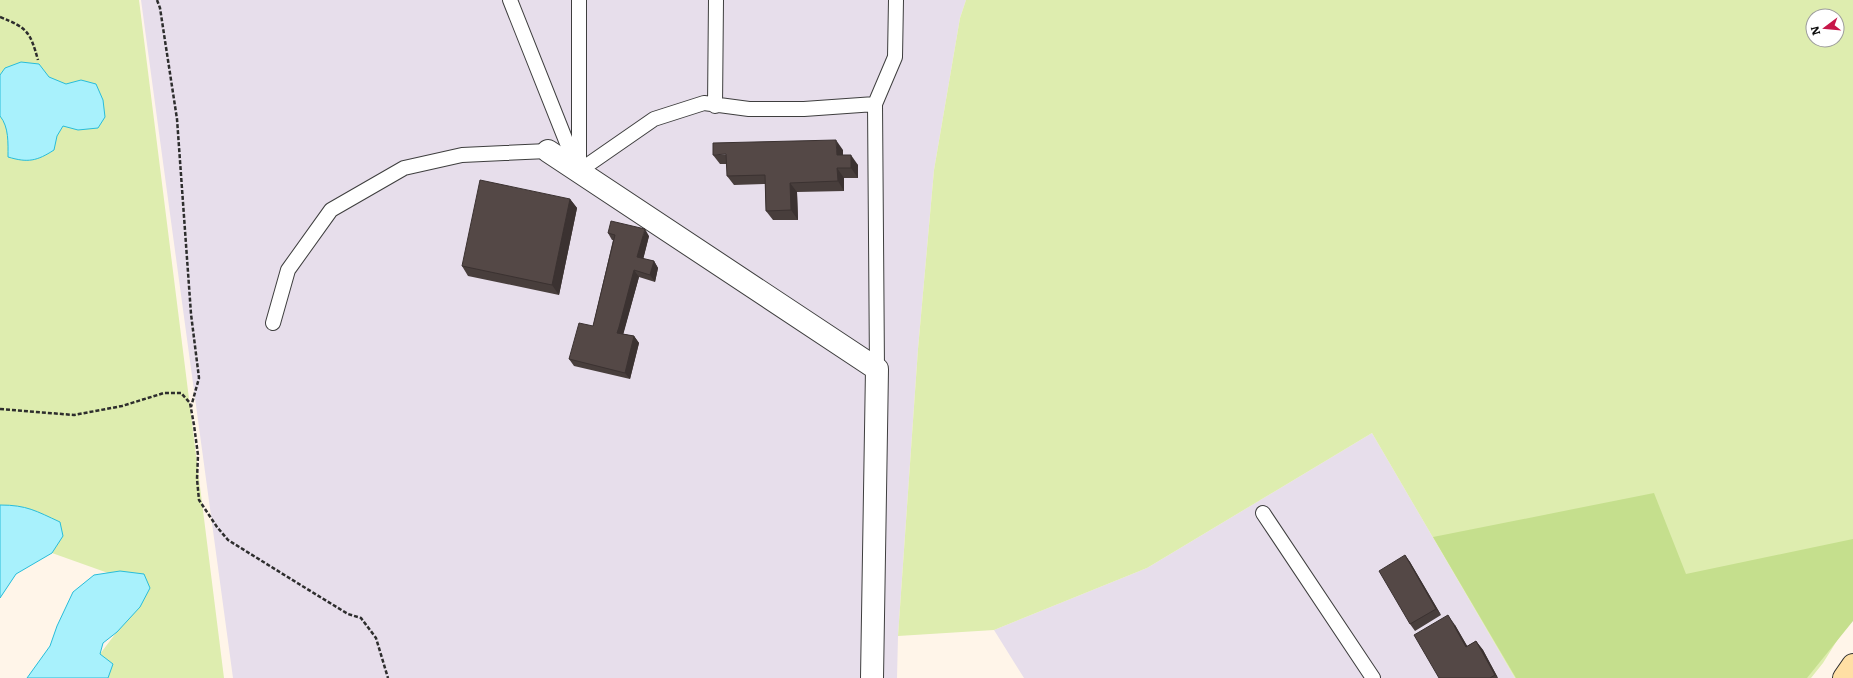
<svg xmlns="http://www.w3.org/2000/svg" width="1853" height="678" viewBox="0 0 1853 678" font-family="Literata,serif">
	<rect width="100%" height="100%" fill="#fff5e9"/>
	<!-- industrial -->
	<path fill="#e7deeb" d="M141,0h825l-6,18 -26,152 -16,179 -20,287 -1,42h-664z
		M1372,433l143,245h-491l-30,-48 153,-62z"/>
	<!-- green -->
	<path fill="#deedaf" fill-rule="evenodd" d="M0,0h139l85,678h-121l-3,-24 50,-66 -98,-35 8,-31 -60,-16z
		M966,0h887v615l-30,48 -12,15h-296l-143,-245 -225,135 -153,62 -96,6 20,-287 16,-179 26,-152zM1813,16h24v24h-24z"/>
	<!-- forest -->
	<path fill="#c5df8d" d="M1654,493l32,81 167,-35v82l-46,57h-291l-83,-141z"/>
	<!-- water -->
	<path fill="#a8f1fc" stroke="#28bdda" d="M21,62l18,2 10,13 17,7 15,-4 15,4 7,16 2,17 -7,11 -20,2 -15,-4 -6,10 -3,14c-17,11 -26,13 -46,7 0,-14 1,-30 -8,-41v-41l5,-7z
		M0,505c27,0 36,6 60,17l3,14 -11,17 -36,21 -16,24z
		M120,571l24,3 6,14 -10,19 -23,25 -14,11 -3,11 13,10 -5,14h-81l23,-32 7,-20 16,-34 21,-17z"/>
	<g fill="none" stroke-linecap="round" stroke-linejoin="round">
		<defs>
			<path id="lane" d="M510,0l68,171
				M875,104l2,265
				M715,106l1,-106
				M579,163v-163
				M579,171l75,-52 50,-16 45,6h55l71,-5 20,-47 1,-57
				M273,323l15,-53 43,-60 73,-42 58,-13 86,-4
				M1263,513l110,165"/>
			<path id="street" d="M548,151l329,218 -5,309"/>
			<path id="secondary" d="M1844,678l9,-13"/>
		</defs>
		<!-- lane casing -->
		<use href="#lane" stroke="#3e3e3e" stroke-width="16"/>
		<!-- street casing -->
		<use href="#street" stroke="#3e3e3e" stroke-width="24"/>
		<!-- secondary casing -->
		<use href="#secondary" stroke="#2d2d2d" stroke-width="24"/>
		<!-- path -->
		<path stroke="#2d2d2d" stroke-width="2.5" stroke-dasharray="4 2" stroke-linecap="butt" d="M157,0l3,8 17,111 14,195 8,64 -8,29
			M0,17c28,11 30,15 38,43
			M0,409l74,6 48,-9 42,-13h17l9,10 4,22 4,30 -1,24 2,21 18,27 11,13 71,44 49,30 13,4 15,20 12,40"/>
		<!-- lane -->
		<use href="#lane" stroke="#fff" stroke-width="14"/>
		<!-- street -->
		<use href="#street" stroke="#fff" stroke-width="22"/>
		<!-- secondary -->
		<use href="#secondary" stroke="#ffdfa4" stroke-width="22"/>
	</g>
	<!-- wall -->
	<path fill="#483e3c" d="M843,150v5l15,10v13h-14v13l-47,1 1,28h-25l-7,-9 -1,-27 -31,1 -7,-9v-12h-7l-7,-9z
		M570,199l7,9 -18,87 -91,-19 -6,-10z
		M608,233l41,3 -6,23 11,2 4,7 -3,14 -16,-5 -16,57 11,2 5,7 -9,36 -56,-13 -5,-7 24,-33 20,-86h-1z
		M1405,555l5,7 31,53 -26,16 -5,-7z
		M1455,625l12,21 9,-5 7,9 15,28h-59z"/>
	<!-- shaded-wall -->
	<path fill="#3b3231" d="M836,140l7,10v15l-6,-10z
		M851,155l7,10v13l-7,-10z
		M837,168l7,10v13l-6,-10z
		M790,183l7,9 1,28 -7,-10z
		M570,199l7,9 -18,87 -7,-10z
		M645,229l4,7 -7,28 -5,-7z
		M654,261l4,7 -3,14 -5,-7z
		M634,270l5,7 -17,62 -5,-6z
		M634,336l5,7 -9,36 -5,-6z
		M1405,555l5,7 31,53 -5,-6z
		M1448,615l7,10 18,31 -7,-9z
		M1476,641l7,9 15,28 -3,-3z"/>
	<!-- building -->
	<path fill="#544846" stroke="#3b3231" d="M836,140l1,15h14v13h-14l1,13 -48,2 1,27 -25,1 -1,-36 -38,1 -1,-22 -13,1v-12z
		M480,180l90,19 -18,86 -90,-19z
		M611,221l34,8 -8,28 17,4 -4,14 -16,-5 -15,57 -2,6 17,3 -9,37 -56,-14 10,-36 14,3 22,-91 -7,-2z
		M1405,555l31,54 -26,15 -31,-53z
		M1448,615l18,32 10,-6 19,34 -5,3h-51l-25,-43z"/>
	<!-- north arrow -->
	<g transform="translate(1825 28) rotate(254)"><circle r="19" fill="#ffffff" stroke="#9d9d9d"/>
	<path d="M0-3L7 15L0 10L-7 15Z" fill="#c71749"/>
	<text y="-6" font-size="11" font-weight="bold" text-anchor="middle" fill="#0b0b0b">N</text>
	</g>
</svg>
